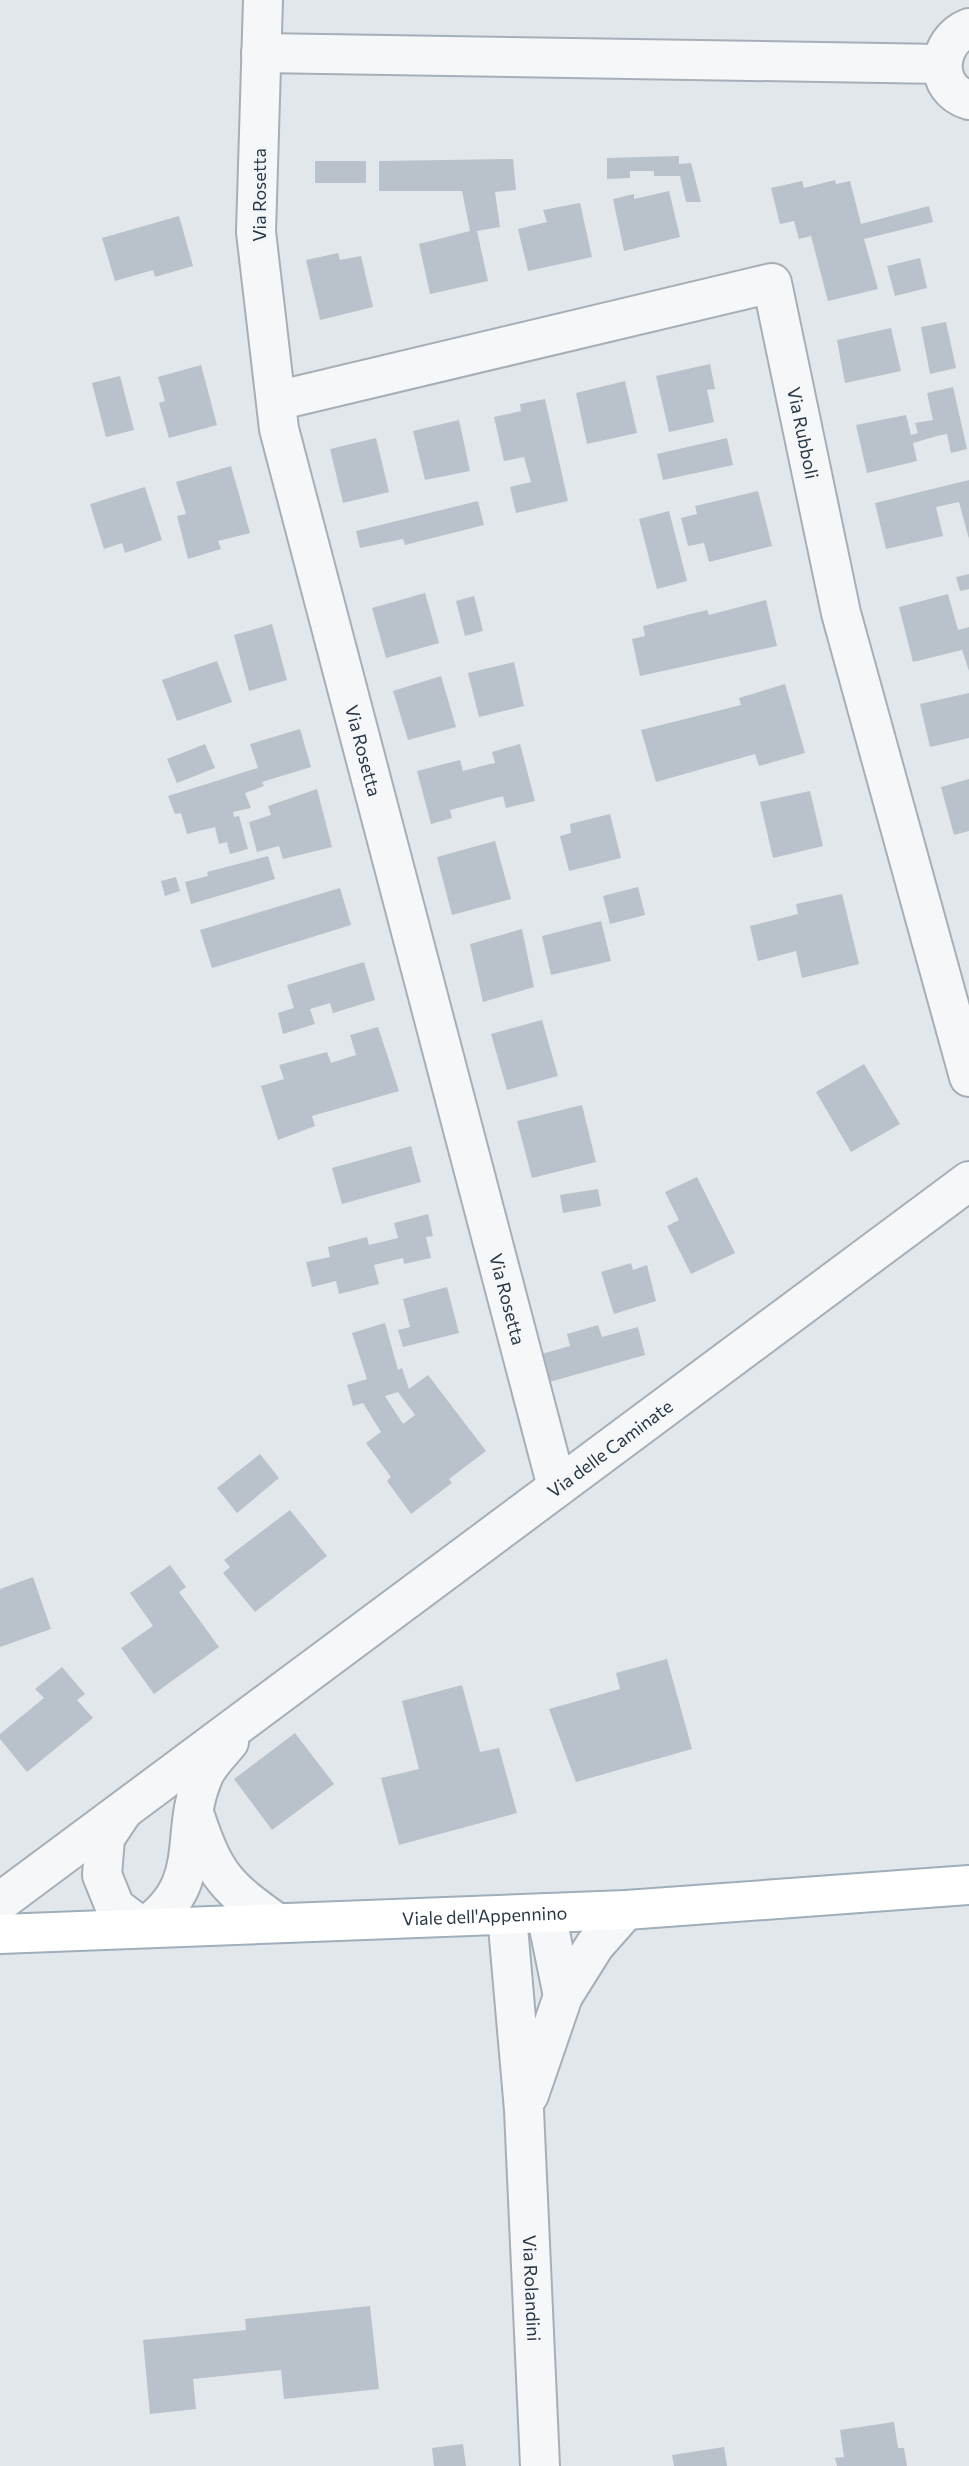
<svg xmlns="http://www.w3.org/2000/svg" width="969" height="2466" viewBox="0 0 969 2466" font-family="Commissioner,sans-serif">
	<rect width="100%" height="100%" fill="#e2e7ec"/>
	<!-- building -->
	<path fill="#b9c1ca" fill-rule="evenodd" d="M679,156v8l12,-1 10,39h-15l-6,-26h-26v-5h-24v7l-23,1v-21z
		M513,159l3,31 -21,2 5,35 -23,4 11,50 -58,13 -11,-50 51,-13 -8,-40h-83v-30z
		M315,161h51v22h-51z
		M835,180l1,4 14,-3 11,43 68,-18 4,16 -69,17 14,50 -50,12 -17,-65 -12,3 -5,-18 -14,3 -9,-36 31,-7 2,7z
		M669,191l11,46 -56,14 -11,-52 21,-5v5z
		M580,203l12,54 -64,14 -10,-42 29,-7 -4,-12z
		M179,216l14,50 -38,11 -2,-7 -38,11 -13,-43z
		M338,253l2,7 21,-4 12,51 -53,13 -14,-60z
		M920,258l7,30 -32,8 -8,-30z
		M946,322l10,46 -26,6 -9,-47z
		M891,328l10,43 -56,12 -8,-43z
		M710,364l5,25 -8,1 7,32 -45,10 -13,-56z
		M201,365l16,60 -48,13 -10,-35 6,-2 -7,-24z
		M120,376l14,54 -28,7 -14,-54z
		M625,381l12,52 -50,11 -11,-51z
		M953,387l14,62 -16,4 -4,-19 -10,2 -24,7 4,18 -50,12 -11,-48 50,-10 5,20 7,-2 -3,-10 18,-3 -6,-27z
		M545,399l23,102 -52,12 -6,-26 21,-5 -7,-25 -20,4 -10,-44 27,-6 -1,-7z
		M459,420l11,51 -45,9 -12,-49z
		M376,438l13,54 -46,11 -13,-54z
		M727,438l6,27 -70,15 -6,-26z
		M231,466l19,67 -32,8 3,8 -33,10 -11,-43 9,-2 -10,-32z
		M969,480v59l-10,-37 -23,5 7,29 -57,13 -11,-46z
		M145,487l17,53 -37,13 -3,-10 -18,6 -14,-45z
		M758,491l14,55 -63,16 -5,-19 -16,3 -7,-28 16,-4 -2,-8z
		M478,501l6,24 -79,20 -2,-6 -43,9 -4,-17z
		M669,511l18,70 -30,8 -18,-70z
		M969,574v15l-9,2 -4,-14z
		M425,593l14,50 -53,15 -14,-50z
		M948,594l10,36 11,-3v44l-7,-21 -49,12 -14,-55z
		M474,596l9,35 -18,5 -9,-35z
		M766,600l11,46 -137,30 -8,-37 13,-3 -2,-10 64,-16 2,5z
		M272,624l15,56 -38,11 -15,-56z
		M217,661l15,41 -55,19 -15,-41z
		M514,662l10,44 -45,11 -11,-44z
		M441,676l15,51 -48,13 -15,-49z
		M785,684l20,69 -46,13 -4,-12 -99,28 -15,-52 100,-25 -2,-7z
		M969,693v45l-39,9 -10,-43z
		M300,729l11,38 -49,15 2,4 -19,7 6,15 -18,4 1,5 5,-1 9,33 -18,5 -3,-12 -8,2 -4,-17 -28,7 -6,-21 -6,1 -7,-18 90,-28 -8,-24z
		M205,744l10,24 -38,15 -10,-24z
		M520,744l15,57 -29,7 -3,-12 -53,14 2,8 -21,6 -14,-53 43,-11 3,11 23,-6 9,-2 -3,-11z
		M969,779v52l-15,4 -13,-48z
		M317,789l15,58 -49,12 -4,-13 -22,6 -8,-30 22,-7 -3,-9z
		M810,791l13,55 -50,12 -13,-56z
		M610,814l11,44 -52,13 -9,-35 11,-3 -1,-9z
		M495,841l16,58 -59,16 -15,-58z
		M268,856l7,23 -84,25 -6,-22 23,-6 -1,-4z
		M176,877l4,14 -15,5 -4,-15z
		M638,887l7,28 -35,9 -7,-28z
		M340,888l11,37 -139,43 -12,-38z
		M842,894l17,70 -57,14 -6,-27 -38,10 -8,-35 48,-12 -2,-10z
		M601,921l10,40 -60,14 -9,-39z
		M522,929l12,58 -51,15 -13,-58z
		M364,962l11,38 -42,13 -3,-10 -20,6 5,15 -32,10 -5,-21 16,-5 -7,-23z
		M542,1020l16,56 -51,14 -16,-56z
		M378,1027l21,64 -87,25 3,10 -37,14 -17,-54 23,-7 -5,-14 48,-13 4,11 25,-8 -6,-20z
		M864,1064l36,60 -49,28 -35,-60z
		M582,1105l14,57 -64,16 -15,-57z
		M411,1146l10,36 -79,22 -10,-36z
		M697,1177l38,76 -44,21 -24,-48 12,-6 -14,-28z
		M598,1189l3,17 -38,7 -3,-18z
		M428,1214l5,22 -7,1 5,21 -27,6 -1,-6 -29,7 5,19 -40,10 -3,-13 -24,6 -6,-25 24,-5 -2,-10 39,-10 2,8 29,-7 -4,-15z
		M631,1263l2,7 14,-5 9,36 -42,13 -13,-42z
		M447,1287l12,46 -56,14 -5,-17 12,-3 -7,-28z
		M385,1323l13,47 4,-2 7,21 19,-14 58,76 -37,28 3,4 -41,31 -24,-33 4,-4 -25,-34 15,-11 -18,-29 -10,3 -6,-21 20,-6 -15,-46zM398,1392l17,23 -12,9 -18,-28z
		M598,1325l4,12 36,-10 7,28 -99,28 -8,-28 32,-9 -3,-12z
		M260,1454l19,24 -42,35 -20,-25z
		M290,1510l37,46 -72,56 -32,-39 7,-6 -6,-7z
		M170,1565l16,22 -7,5 40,55 -65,47 -33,-46 32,-22 -23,-33z
		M33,1577l18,52 -51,18v-58z
		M667,1659l25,90 -116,33 -27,-73 71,-20 -4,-16z
		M62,1667l23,27 -8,6 16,18 -66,54 -27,-33v-5l44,-36 -9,-9z
		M462,1685l18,67 19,-4 18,65 -118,32 -18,-67 38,-9 -17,-68z
		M295,1733l39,51 -62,46 -38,-51z
		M370,2306l9,83 -95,10 -3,-29 -88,9 3,30 -46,5 -7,-74 103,-10 -1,-11z
		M894,2422l4,26h6l3,18h-70l-2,-8 9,-1 -4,-27z
		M463,2444l3,22h-32l-2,-18z
		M724,2447l3,19h-53l-2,-11z"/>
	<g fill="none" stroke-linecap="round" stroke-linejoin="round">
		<defs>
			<g id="minor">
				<path id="s1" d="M263,0l-7,232 23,197 278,1058"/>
				<path d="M969,28c-33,13 -37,61 0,72"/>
				<path d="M261,53l681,11"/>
				<path id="s2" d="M276,401l496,-118 69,330 128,464"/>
				<path d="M123,1811l-18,27 -3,37 13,32 28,21c65,-44 35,-92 60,-151 5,-13 18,-25 26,-35"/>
				<path d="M195,1816c20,60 31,71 82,107"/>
				<path id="s3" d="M0,1902l969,-721"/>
				<path d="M546,1913l17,83"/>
				<path id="s4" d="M507,1915l17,195 16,356"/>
				<path d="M529,2095l34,-99 32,-51 31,-35"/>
			</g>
			<g id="major">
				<path id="s5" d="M0,1934l626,-24 343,-25"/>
			</g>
		</defs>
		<!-- minor casing -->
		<use href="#minor" stroke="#a6afb7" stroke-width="42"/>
		<!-- major casing -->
		<use href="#major" stroke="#a0aeb9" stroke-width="42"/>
		<!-- minor -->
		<use href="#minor" stroke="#f5f7f9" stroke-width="38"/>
		<!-- major -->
		<use href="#major" stroke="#fff" stroke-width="38"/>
	</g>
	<g text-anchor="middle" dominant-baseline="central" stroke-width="5" stroke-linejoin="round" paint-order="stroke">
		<!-- street labels -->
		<g font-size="18" fill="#283746" stroke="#f2f6f9">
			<text transform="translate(259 195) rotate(-90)">Via Rosetta</text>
			<text stroke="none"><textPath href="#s2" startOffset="663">Via Rubboli</textPath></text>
			<text stroke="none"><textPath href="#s1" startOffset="763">Via Rosetta</textPath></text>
			<text stroke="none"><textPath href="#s1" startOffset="1330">Via Rosetta</textPath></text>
			<text stroke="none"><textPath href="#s3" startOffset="760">Via delle Caminate</textPath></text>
			<text stroke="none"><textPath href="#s5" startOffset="485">Viale dell'Appennino</textPath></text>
			<text stroke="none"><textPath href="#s4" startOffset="374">Via Rolandini</textPath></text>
		</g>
	</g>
</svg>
